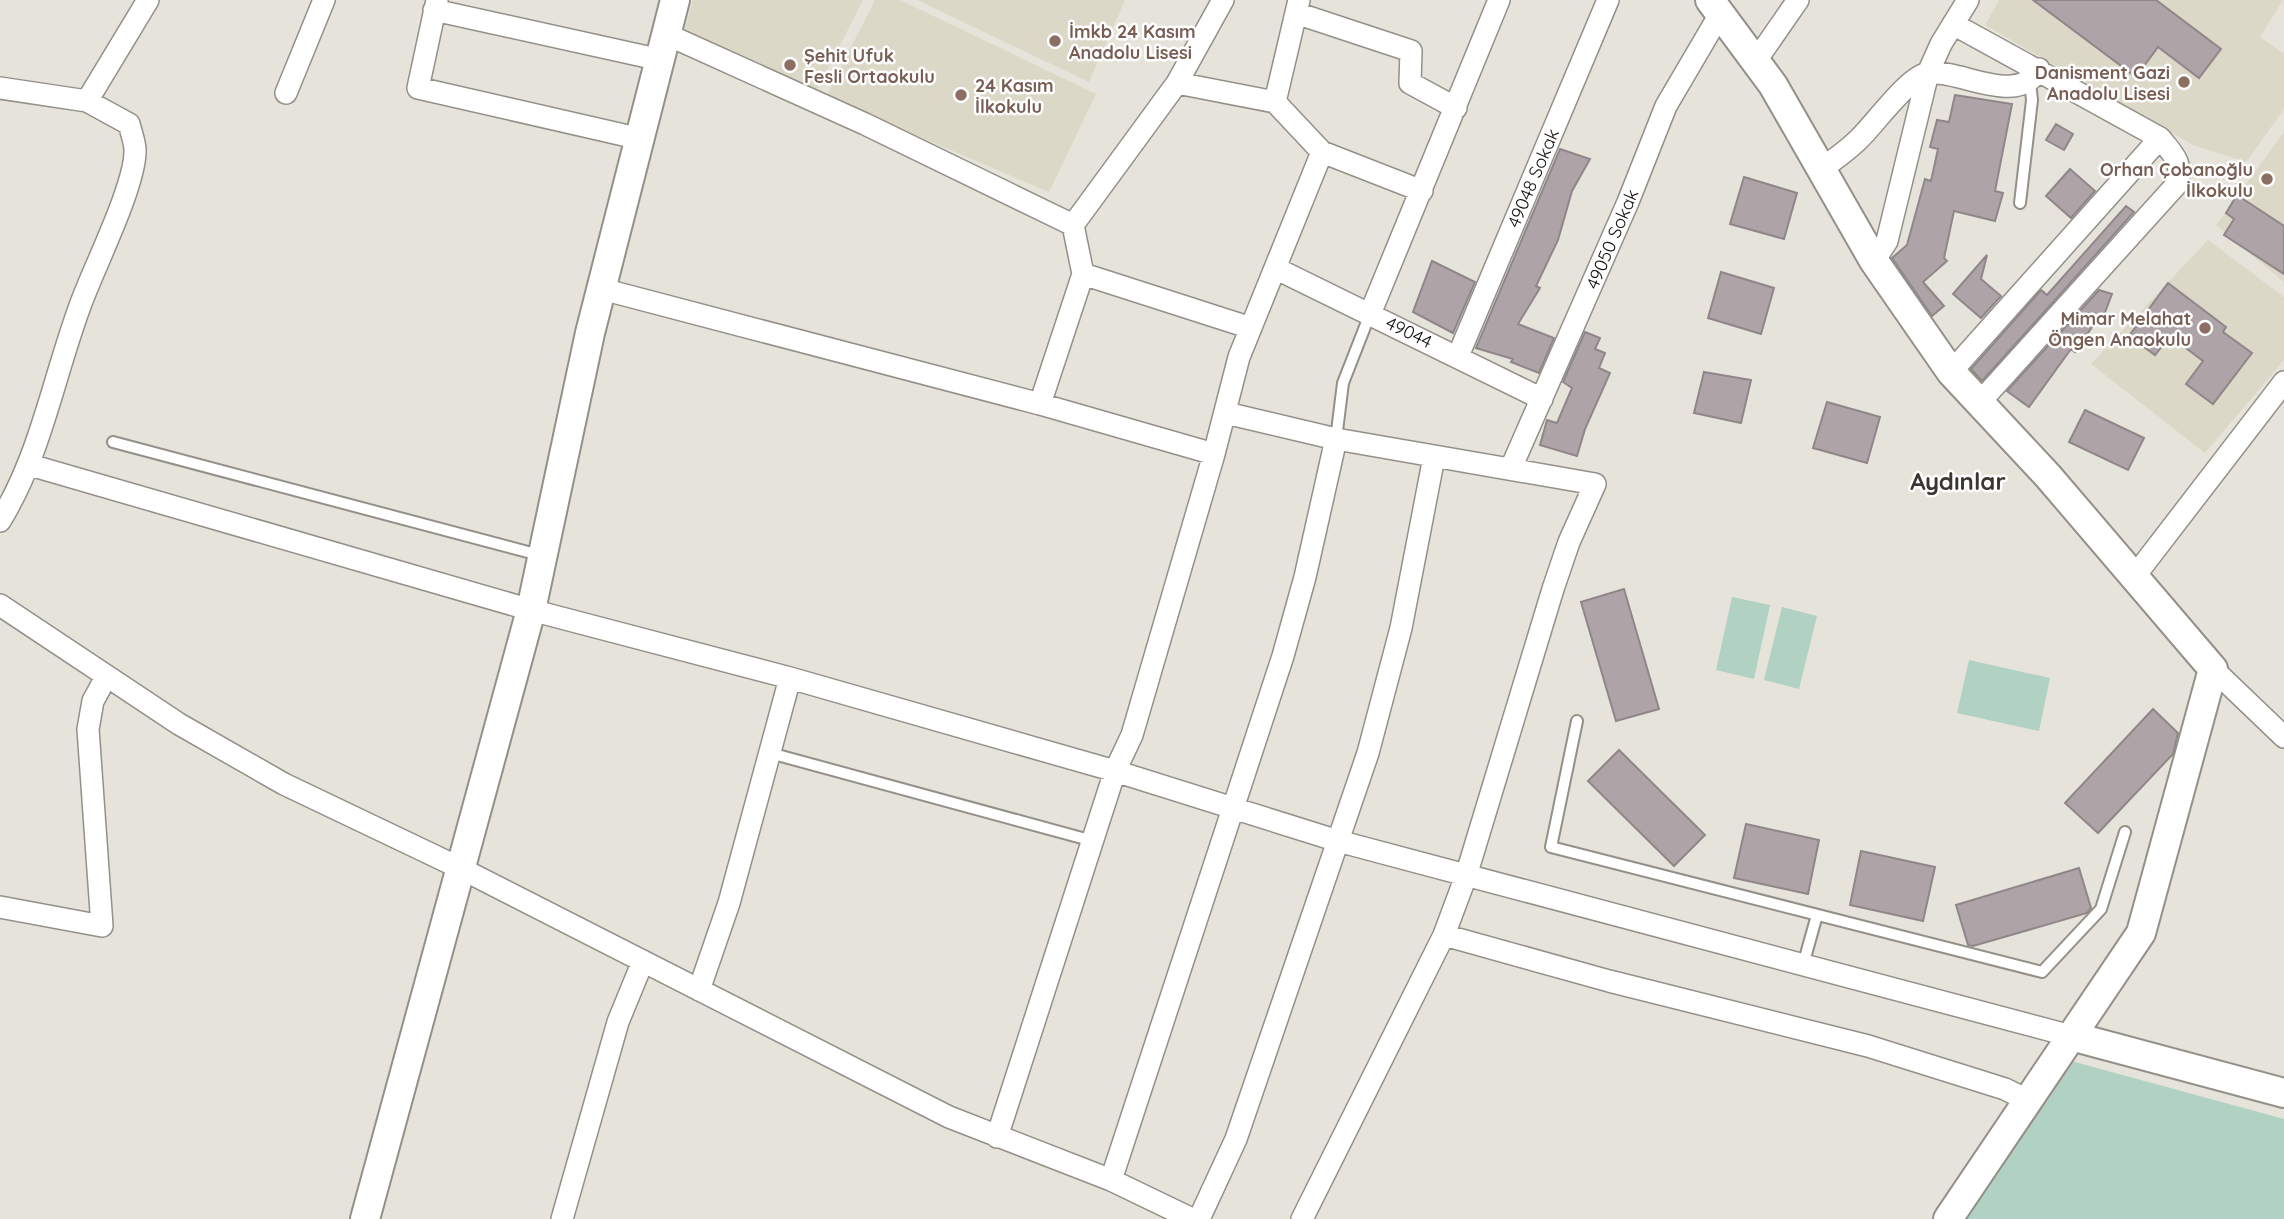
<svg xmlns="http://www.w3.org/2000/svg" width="2284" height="1219" viewBox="0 0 2284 1219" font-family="Quicksand,sans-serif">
	<rect width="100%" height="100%" fill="#e5e3da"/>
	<!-- built -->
	<path fill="#dbd8c7" d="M693,0h170l-47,92 -133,-55z
		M875,0h25l196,94 -47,98 -223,-95z
		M917,0h208l-36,82z
		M1999,0h284l-23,37 24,17v55l-38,53 -53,-17 -208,-120z
		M2284,132v150l-68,-57z
		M2208,240l76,57v63l-79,93 -114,-89z"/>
	<!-- green -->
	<path fill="#b1d1c2" d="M1732,597l38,8 -16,74 -38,-9z
		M1782,607l35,9 -18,73 -35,-9z
		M1969,660l81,18 -11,53 -82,-18z
		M2064,1059l220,60v100h-318z"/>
	<!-- building -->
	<path fill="#aea4a8" stroke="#90868a" stroke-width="2" d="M2033,0h123l65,49 -22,29 -41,-31 -22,30z
		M1955,95l57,9 -17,87 8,2 -8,28 -41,-10 -10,47 3,3 -24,21 21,24 -12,10 -40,-58 15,-13 18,-66 6,2 7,-32 -8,-2 7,-27 12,2z
		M2056,124l17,10 -9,16 -18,-10z
		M1560,149l30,10 -18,32 -14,49 -22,46 4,2 -22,36 36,14 -15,35 -28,-11 2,-3 -37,-11z
		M2070,169l25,22 -24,27 -25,-22z
		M1744,177l53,16 -13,46 -54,-15z
		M2237,195l47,31v48l-60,-39 10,-16 -8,-6z
		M2126,206l8,6 -152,169 -11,-12 70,-79 6,5z
		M1987,255l-6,24 20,17 -20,22 -28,-24z
		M1432,261l43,21 -22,51 -40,-21z
		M1721,272l53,16 -13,46 -53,-16z
		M2168,283l58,44 -3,5 29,21 -39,51 -27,-20 17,-23 -33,-25 -15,19 -26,-19z
		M2099,290l13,4 -8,21 -3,-1 -26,38 -4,-3 -42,58 -22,-16z
		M1585,332l15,6 -5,11 10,4 -6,15 11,5 -25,56 -8,27 -37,-11 7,-25 10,3 15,-35 -9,-6z
		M1704,372l47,8 -10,43 -47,-10z
		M1827,402l53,15 -13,46 -54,-15z
		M2085,410l59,28 -16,32 -59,-28z
		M1624,589l35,120 -43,12 -35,-119z
		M2153,709l25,24 -5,21 -75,79 -33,-30z
		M1619,750l86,85 -31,31 -86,-85z
		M1746,824l73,16 -11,54 -74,-16z
		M1861,851l74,16 -12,54 -73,-16z
		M2079,868l12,40 -4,5 -114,33 -5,-1 -12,-40z"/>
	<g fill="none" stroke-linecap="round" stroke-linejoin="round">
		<defs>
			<path id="lane" d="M2020,203l12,-103 -2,-18
				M1336,439l7,-56 27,-69
				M113,442l430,114
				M1577,721l-26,126 491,125 59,-63 24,-77
				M770,753l323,88
				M1803,965l14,-50"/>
			<path id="street" d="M437,0l-19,88 223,51
				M434,10l227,50
				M1296,13l115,38 -1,32 46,25
				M668,35l197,89 208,101 10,49 168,54
				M1755,62l43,-62
				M1177,83l46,-83
				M0,88l87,13 42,23c2,8 6,18 6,26 1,35 -42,119 -55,156 -27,73 -39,148 -80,215
				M286,93l38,-93
				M87,101l61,-101
				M1322,152l100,39
				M1821,169c13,-9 27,-19 38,-30 16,-15 50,-64 70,-66 33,-3 89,34 110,-4
				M1073,225l104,-142 98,19
				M1874,261l13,-20 41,-168 13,-29 27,-44
				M1275,268l267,131
				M602,289l438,115 174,50
				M1370,314l129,-314
				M1458,356l150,-356
				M1951,372l209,-234 -207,-114
				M1980,402l197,-218c7,-21 -5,-31 -17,-46
				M1040,404l43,-130
				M1226,413l110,26 259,45 -26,58 -16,47 -87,287 -22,59 -142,284
				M30,465l501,145 259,68 325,93 223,70 733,195
				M1511,468l117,-266 38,-96 54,-92
				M2134,577l150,-195
				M0,605l179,119 105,60 176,84 489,249 162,63 81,39
				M2213,669l71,68
				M0,907l102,19 -14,-197 5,-28 13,-24
				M1444,935l165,46 259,65 137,43 22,11
				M699,990l30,-87 61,-225
				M997,1137l118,-366 17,-36 82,-281 25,-97 83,-205 -47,-50 24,-102
				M1111,1180l172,-524 22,-79 31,-138
				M562,1219l56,-197 25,-61
				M1199,1219l37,-80 132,-386 33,-125 33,-171"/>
			<path id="secondary" d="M1710,0l63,85 101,176 77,111 97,104 165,193 -72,264 -193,286
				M2071,1036l213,57
				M365,1219l166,-609 59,-277 85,-333"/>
		</defs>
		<!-- lane casing -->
		<use href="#lane" stroke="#929087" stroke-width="14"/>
		<!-- street casing -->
		<use href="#street" stroke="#929087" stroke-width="24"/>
		<!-- secondary casing -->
		<use href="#secondary" stroke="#929087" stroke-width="32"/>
		<!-- lane -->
		<use href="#lane" stroke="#fff" stroke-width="10"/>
		<!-- street -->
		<use href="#street" stroke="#fff" stroke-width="21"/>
		<!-- secondary -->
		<use href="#secondary" stroke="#fff" stroke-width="28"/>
	</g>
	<!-- markers -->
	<g fill="#8d6e63" stroke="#fff" stroke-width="2.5">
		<circle cx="1055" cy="41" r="7"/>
		<circle cx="790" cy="65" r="7"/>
		<circle cx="2184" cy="82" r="7"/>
		<circle cx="961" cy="95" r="7"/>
		<circle cx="2267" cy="179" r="7"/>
		<circle cx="2205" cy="328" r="7"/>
	</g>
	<g text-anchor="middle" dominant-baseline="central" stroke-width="5" stroke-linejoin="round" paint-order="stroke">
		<!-- education labels -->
		<g font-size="18" font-weight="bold" fill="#785e54" stroke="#fff" text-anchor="start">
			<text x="1069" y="31">İmkb 24 Kasım<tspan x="1069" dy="21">Anadolu Lisesi</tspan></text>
			<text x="804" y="55">Şehit Ufuk<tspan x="804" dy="21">Fesli Ortaokulu</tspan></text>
			<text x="2170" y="72" text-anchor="end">Danisment Gazi<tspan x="2170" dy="21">Anadolu Lisesi</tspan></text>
			<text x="975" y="85">24 Kasım<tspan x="975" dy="21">İlkokulu</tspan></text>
			<text x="2253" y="169" text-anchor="end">Orhan Çobanoğlu<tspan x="2253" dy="21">İlkokulu</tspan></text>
			<text x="2191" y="318" text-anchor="end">Mimar Melahat<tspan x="2191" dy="21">Öngen Anaokulu</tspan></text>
		</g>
		<!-- street labels -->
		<g font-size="18" fill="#12110e" stroke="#fff">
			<text transform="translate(1533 178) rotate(-67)">49048 Sokak</text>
			<text transform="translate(1612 239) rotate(-67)">49050 Sokak</text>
			<text transform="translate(1409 332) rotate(26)">49044</text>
		</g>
		<!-- district labels -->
		<g font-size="24" font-weight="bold" fill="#393730" stroke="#fff">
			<text x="1958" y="481">Aydınlar</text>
		</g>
	</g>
</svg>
